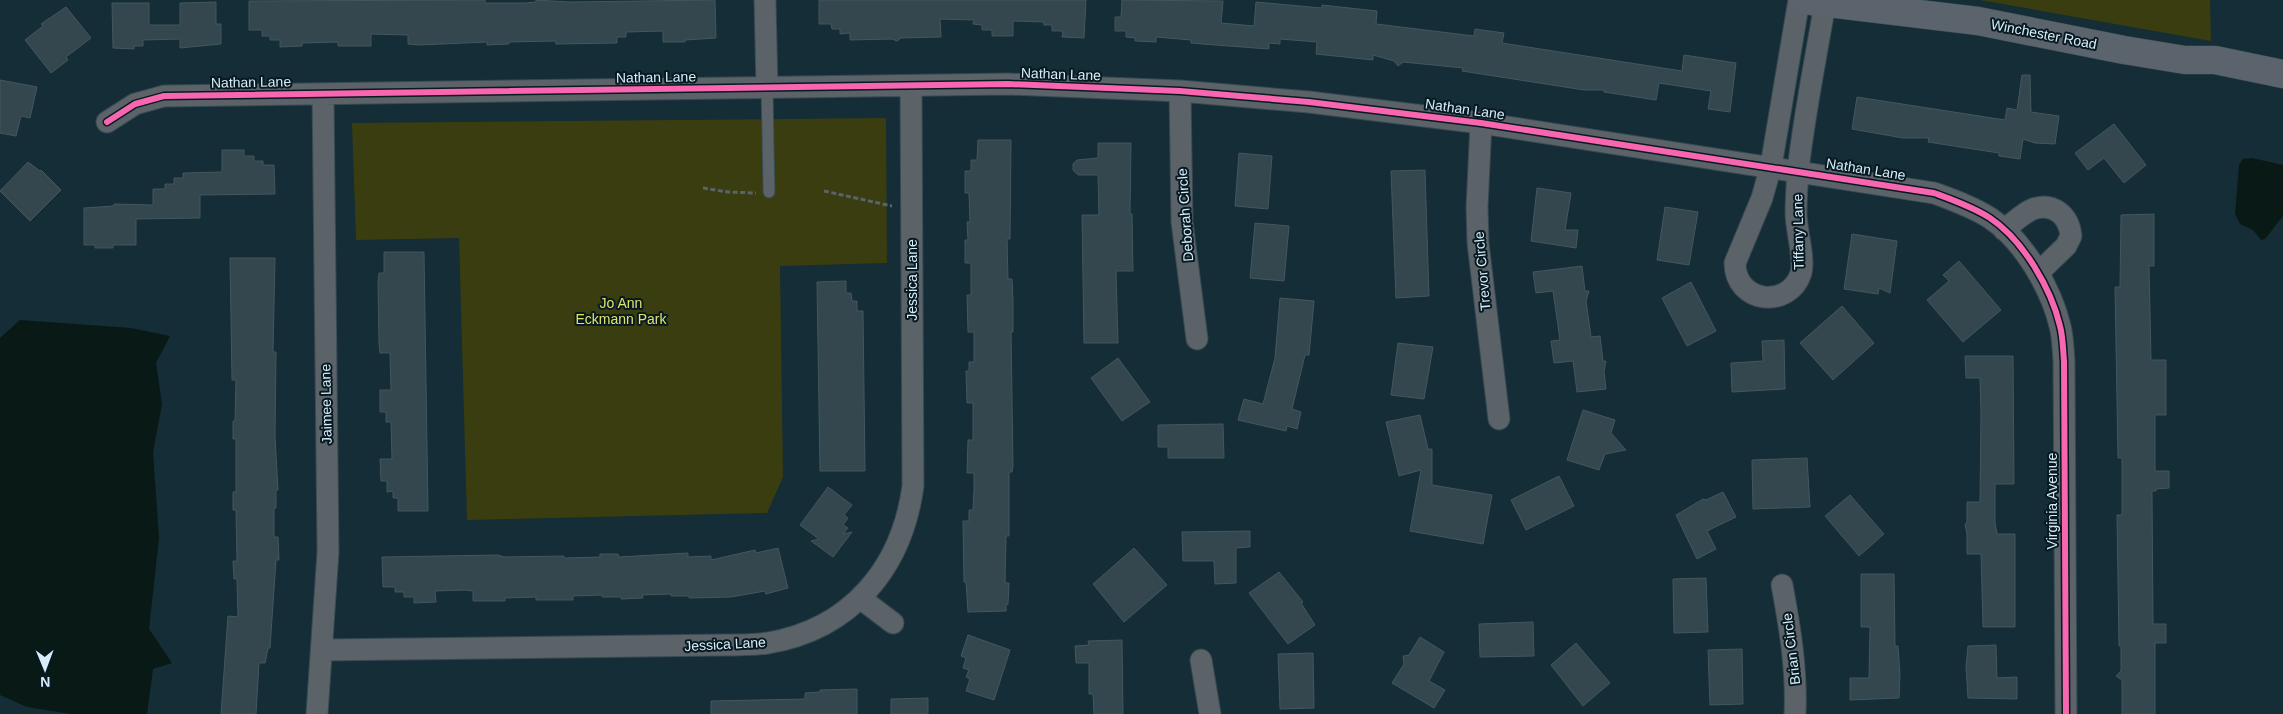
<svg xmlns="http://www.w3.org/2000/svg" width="2283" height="714" viewBox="0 0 2283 714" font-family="Helvetica,sans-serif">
	<rect width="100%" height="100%" fill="#142d36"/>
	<!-- green -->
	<path fill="#3a3d0f" d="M1980,0h230l1,41z
		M886,118l1,145 -107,3 3,211 -16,36 -300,7 -8,-282 -103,2 -4,-117z"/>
	<!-- water -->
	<path fill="#091915" d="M2252,158l31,7v51l-18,23 -4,1 -8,-10 -13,-6 -5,-10 4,-49 4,-6z
		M20,320l111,8 39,8 -14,27 6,41 -9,48 6,86 -10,91 23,34 -19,6 -6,45h-76l-44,-7 -27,-12v-357z"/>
	<!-- building -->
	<path fill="#34474e" stroke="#43575e" d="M485,0v3h40l11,-1v-2l33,2 146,-2 1,38 -31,2v2h-22v-11l-37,1v5h-9v6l-61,1 -1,-3 -46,1v2l-22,1v-3l-68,3 -11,-1v-9l-37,-1v12h-33v-4l-36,1v3l-22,1v-7h-10v-4h-8v-6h-13v-29z
		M819,0h267l-2,38 -22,-1 1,-6h-11v-6h-8v-3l-31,-1v15h-21v-6h-10v-5l-9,-1 1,-4 -34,-1 1,18 -40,1 -4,3 -5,-2 -42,1v-7l-10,1v-5h-8l-1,-5h-12z
		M1122,0l101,1 -2,22 33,3 2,-24 66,6v-3l55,6 -1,13 98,12 1,-7 29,4 -2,10 180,28 2,-16 52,8 -6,49 -22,-3 3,-18 -52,-8 -3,17 -52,-8v-2h-20l-122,-19 1,-3 -60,-6 -5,4 -4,-5 -21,-6v5l-57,-6 1,-12 -37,-3v5l-11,-1v6l-67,-5 -11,-1v-3l-35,-3v5l-21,-1v-3l-9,-1v-6h-11v-14h6z
		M216,2v22h5v20l-41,4v-9l-37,1v6h-9v3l-21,-1 -1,-45h37v22h31v-22z
		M66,7l25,31 -25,19 2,3 -17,13 -26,-33 18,-14 -2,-2z
		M2022,75h8l1,37 28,4 -4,28 -20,-1 -12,-4 -3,20 -21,-3v-3l-71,-11 1,-4h-26l-51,-9 5,-32 148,23 2,-12 10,2z
		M0,80l37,7 -7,31 -9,-2 -5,20 -16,-3z
		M2114,124l32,41 -22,18 -20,-25 -16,12 -13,-17z
		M978,140h33l-1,99h-3l1,40h4l1,21v32h-2l2,134 -1,6h-3v64h-3l-1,47h4l-1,21 -2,1v6l-38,1 -2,-30h-2l-1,-61h6v-11h4l1,-21v-16h-7l1,-33h5v-37h-6l-1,-32h3v-9h5v-30h-6l-1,-37h4v-32h-6v-23h3l-1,-18h3l-1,-29h-4v-22h6v-11h6z
		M1098,143h33l-1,71h2l1,57h-17l2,72h-34l-2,-128h17l-1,-40h-20l-5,-5v-6l4,-4 21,-2z
		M222,150h22v6h10v5h9v4h11l1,29 -75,1v23l-64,1v26h-23v3h-18v-3h-11v-37l30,-2v-2l39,1v-16h12v-5h9v-6h9v-5l39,-1z
		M1239,153l33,3 -4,53 -33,-3z
		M28,162l12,9 1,-1 20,20 -31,31 -30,-30z
		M1425,170l4,126 -33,2 -5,-127z
		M1537,188l34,5 -6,37h13l-2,18 -45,-7z
		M1665,207l33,5 -9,53 -32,-5z
		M2154,214v52h-5l2,94h15v55h-11v56h14v17l-13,1v2h-4l1,133h13v19h-11v71h-33v-34l-6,-4 5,-5v-25h-2l-2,-131h5v-57h-4l-3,-171h5l1,-72z
		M1255,223l34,3 -5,55 -34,-3z
		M1852,234l45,7 -7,52 -11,-5 -1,6 -34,-5z
		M384,252h40l4,259h-30v-13h-5v-7l-6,1v-11h-6l-1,-22h12l-1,-37h-5v-10h-6v-22h11l-1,-37h-10l-1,-10 -1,-60 1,-10h5z
		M230,258h45l-2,94h3l-1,84 3,54h-2v18h-2v29h4l1,23h-3l-6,88h-2l-3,15h-6l-3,51h-35l7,-98 10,1 -1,-38h-3l-1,-18h4l-1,-51h-3v-18h3v-53h-3v-18h2l1,-41h-4z
		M1959,261l42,49 -38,32 -36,-42 22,-19 -6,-6z
		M1582,266l3,25h4l-3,10 5,36 9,-1 3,25h3l-2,10 2,18 -29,3 -4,-31 -19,2 -3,-22 9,-1 -7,-49 -17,2 -3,-21z
		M846,281v12h5l1,8h5v10h6l2,160h-45l-3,-189z
		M1691,282l25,49 -29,15 -25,-48z
		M1280,298l34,3 -5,54h-4l-13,54 9,3 -4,17 -10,-3 -1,5 -48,-11 6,-21 19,5 12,-46z
		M1842,306l32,37 -41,37 -33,-37z
		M1784,340l1,49 -53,3 -1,-29 32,-2 -1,-20z
		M1398,343l35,4 -9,52 -33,-4z
		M1965,356h48l1,128h-19v38l2,12h18v93h-32l-2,-73h-14v-20l-2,-10 2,-2v-20h13l1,-90 -1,-34h-14z
		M1118,358l32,44 -28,19 -31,-43z
		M1583,410l32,10 -4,13 15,17 -21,4 -6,16 -32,-10z
		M1420,415l8,34h4v36l60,10 -9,49 -73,-13 11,-61 -22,6 -13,-54z
		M1223,424l1,34h-56v-11h-10v-22z
		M1807,458l3,49 -57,2 -1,-49z
		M1559,476l15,30 -48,24 -15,-30z
		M828,487l24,18 -8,10 4,3 -5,7 5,3 -5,6 9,-2 -19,25 -22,-16 8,-2 -19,-14z
		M1723,492l13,25 -29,14 9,18 -19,10 -21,-44 27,-16 3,1z
		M1850,495l34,39 -25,22 -34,-40z
		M1250,531v16l-14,1v35l-21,1 -1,-23h-31l-1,-29z
		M778,548l10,40 -22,6 -1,-3 -34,6 -42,1v-2h-18v-2l-29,1 1,3 -22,1v-2h-19v-2l-29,1v4h-37v-3l-31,1v3h-32v-10l-8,-1 -30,1 1,11 -22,1v-6h-10v-5h-9v-5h-12l-1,-30 116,-2 6,2 60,-1v2l36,-1v-3h18l1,3 69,-4v4l23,-1v4l44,-10 1,3z
		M1134,548l33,37 -43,37 -31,-38z
		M1279,572l24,30 -2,1 14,22 -27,19 -39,-51z
		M1861,574h33l1,72h3l2,28 -1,24 -49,2v-22h19l1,-51h-9z
		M1706,578l2,54 -34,1 -1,-54z
		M1533,622l1,34 -54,1 -1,-33z
		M968,635l42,15 -16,50 -28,-9 4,-12 -4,-2 3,-7 -6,-2 3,-10 -5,-2z
		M1420,637l24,15 -15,29 16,9 -11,18 -42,-25 12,-19 -1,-8 6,-1z
		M1122,640l1,74h-29l-1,-20h-4v-31h-13l-1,-17 14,-1 -1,-4z
		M1576,643l34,40 -27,23 -32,-41z
		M1996,645l1,33 20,-1v22l-49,-1 -2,-31 2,-21z
		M1742,649l1,55 -33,1 -2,-55z
		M1313,653l1,55 -34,1 -2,-55z
		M857,689v25h-146v-13l94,-2v-6l15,-1v-2z
		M928,698v16h-37v-15z"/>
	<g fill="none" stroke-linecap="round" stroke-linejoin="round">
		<defs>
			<path id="service" d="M767,88l2,104"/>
			<path id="minor" d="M765,0l2,88
				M1799,0l-28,166 -9,32 -27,65c0,40 54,47 66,10 4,-15 -5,-43 -5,-60 0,-14 1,-28 2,-42 6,-56 18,-113 27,-168
				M1180,91l2,131 15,117
				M107,122l28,-18 29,-8 844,-12 172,7 129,11 172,21 453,70c19,7 39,14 56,25 33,22 61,70 70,108 3,11 3,24 4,35l2,353
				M1481,123l-4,84 1,36 21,176
				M2004,230c9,-7 19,-17 29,-21 21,-7 36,7 38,27l-5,10 -28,27
				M1782,585c8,43 15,85 13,129
				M860,598l33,25
				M322,650l400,-5c15,0 31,0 46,-2 83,-14 134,-75 145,-157l-2,-400
				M1201,660l9,54
				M317,714l11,-162 -5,-458"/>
			<path id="secondary" d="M1803,0l175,21 146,29 61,10h30l68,14"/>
		</defs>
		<!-- service casing -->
		<use href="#service" stroke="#364a53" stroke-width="13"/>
		<!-- minor casing -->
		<use href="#minor" stroke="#364a53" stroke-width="23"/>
		<!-- secondary casing -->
		<use href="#secondary" stroke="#364a53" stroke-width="29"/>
		<!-- path -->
		<path stroke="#59636a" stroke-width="3" stroke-dasharray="5 2.5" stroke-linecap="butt" d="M703,188l25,4 28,1
			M824,191l68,15"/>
		<!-- service -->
		<use href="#service" stroke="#5b6268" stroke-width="11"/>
		<!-- minor -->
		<use href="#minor" stroke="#5b6268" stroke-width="21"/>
		<!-- secondary -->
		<use href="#secondary" stroke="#5b646c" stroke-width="28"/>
		<defs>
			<path id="cycleway" d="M107,122l28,-18 29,-8 844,-12 172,7 129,11 172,21 453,70c19,7 39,14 56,25 33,22 61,70 70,108 3,11 3,24 4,35l2,353"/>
		</defs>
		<!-- cycleway casing -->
		<use href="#cycleway" stroke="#071921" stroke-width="9"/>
		<!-- cycleway -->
		<use href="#cycleway" stroke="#f766af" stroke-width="6"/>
	</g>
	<g text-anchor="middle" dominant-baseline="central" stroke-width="4" stroke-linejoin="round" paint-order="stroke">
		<!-- street labels -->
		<g font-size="14" fill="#d7edf9" stroke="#071921">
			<text transform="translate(2044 34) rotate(11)">Winchester Road</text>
			<text transform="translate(1061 74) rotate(2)">Nathan Lane</text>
			<text transform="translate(656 77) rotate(-1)">Nathan Lane</text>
			<text transform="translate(251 82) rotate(-1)">Nathan Lane</text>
			<text transform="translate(1465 109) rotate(8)">Nathan Lane</text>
			<text transform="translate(1866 169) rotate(9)">Nathan Lane</text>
			<text transform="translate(1185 215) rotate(-94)">Deborah Circle</text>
			<text transform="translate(1798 232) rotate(-91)">Tiffany Lane</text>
			<text transform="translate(1482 271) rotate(-95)">Trevor Circle</text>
			<text transform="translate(912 280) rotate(-90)">Jessica Lane</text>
			<text transform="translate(326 404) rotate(-91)">Jaimee Lane</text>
			<text transform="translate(2052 501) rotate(-90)">Virginia Avenue</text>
			<text transform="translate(725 644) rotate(-3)">Jessica Lane</text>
			<text transform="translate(1791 649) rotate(-97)">Brian Circle</text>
		</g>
		<!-- park labels -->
		<g font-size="14" fill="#e1e367" stroke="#071921">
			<text x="621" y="303">Jo Ann<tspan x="621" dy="16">Eckmann Park</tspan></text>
		</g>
	</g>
	<!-- north arrow -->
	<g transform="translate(45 669) rotate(179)" stroke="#071921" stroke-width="4" paint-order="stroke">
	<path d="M0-4L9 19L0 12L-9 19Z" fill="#d7edf9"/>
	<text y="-8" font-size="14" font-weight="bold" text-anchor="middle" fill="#d7edf9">N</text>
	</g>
</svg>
